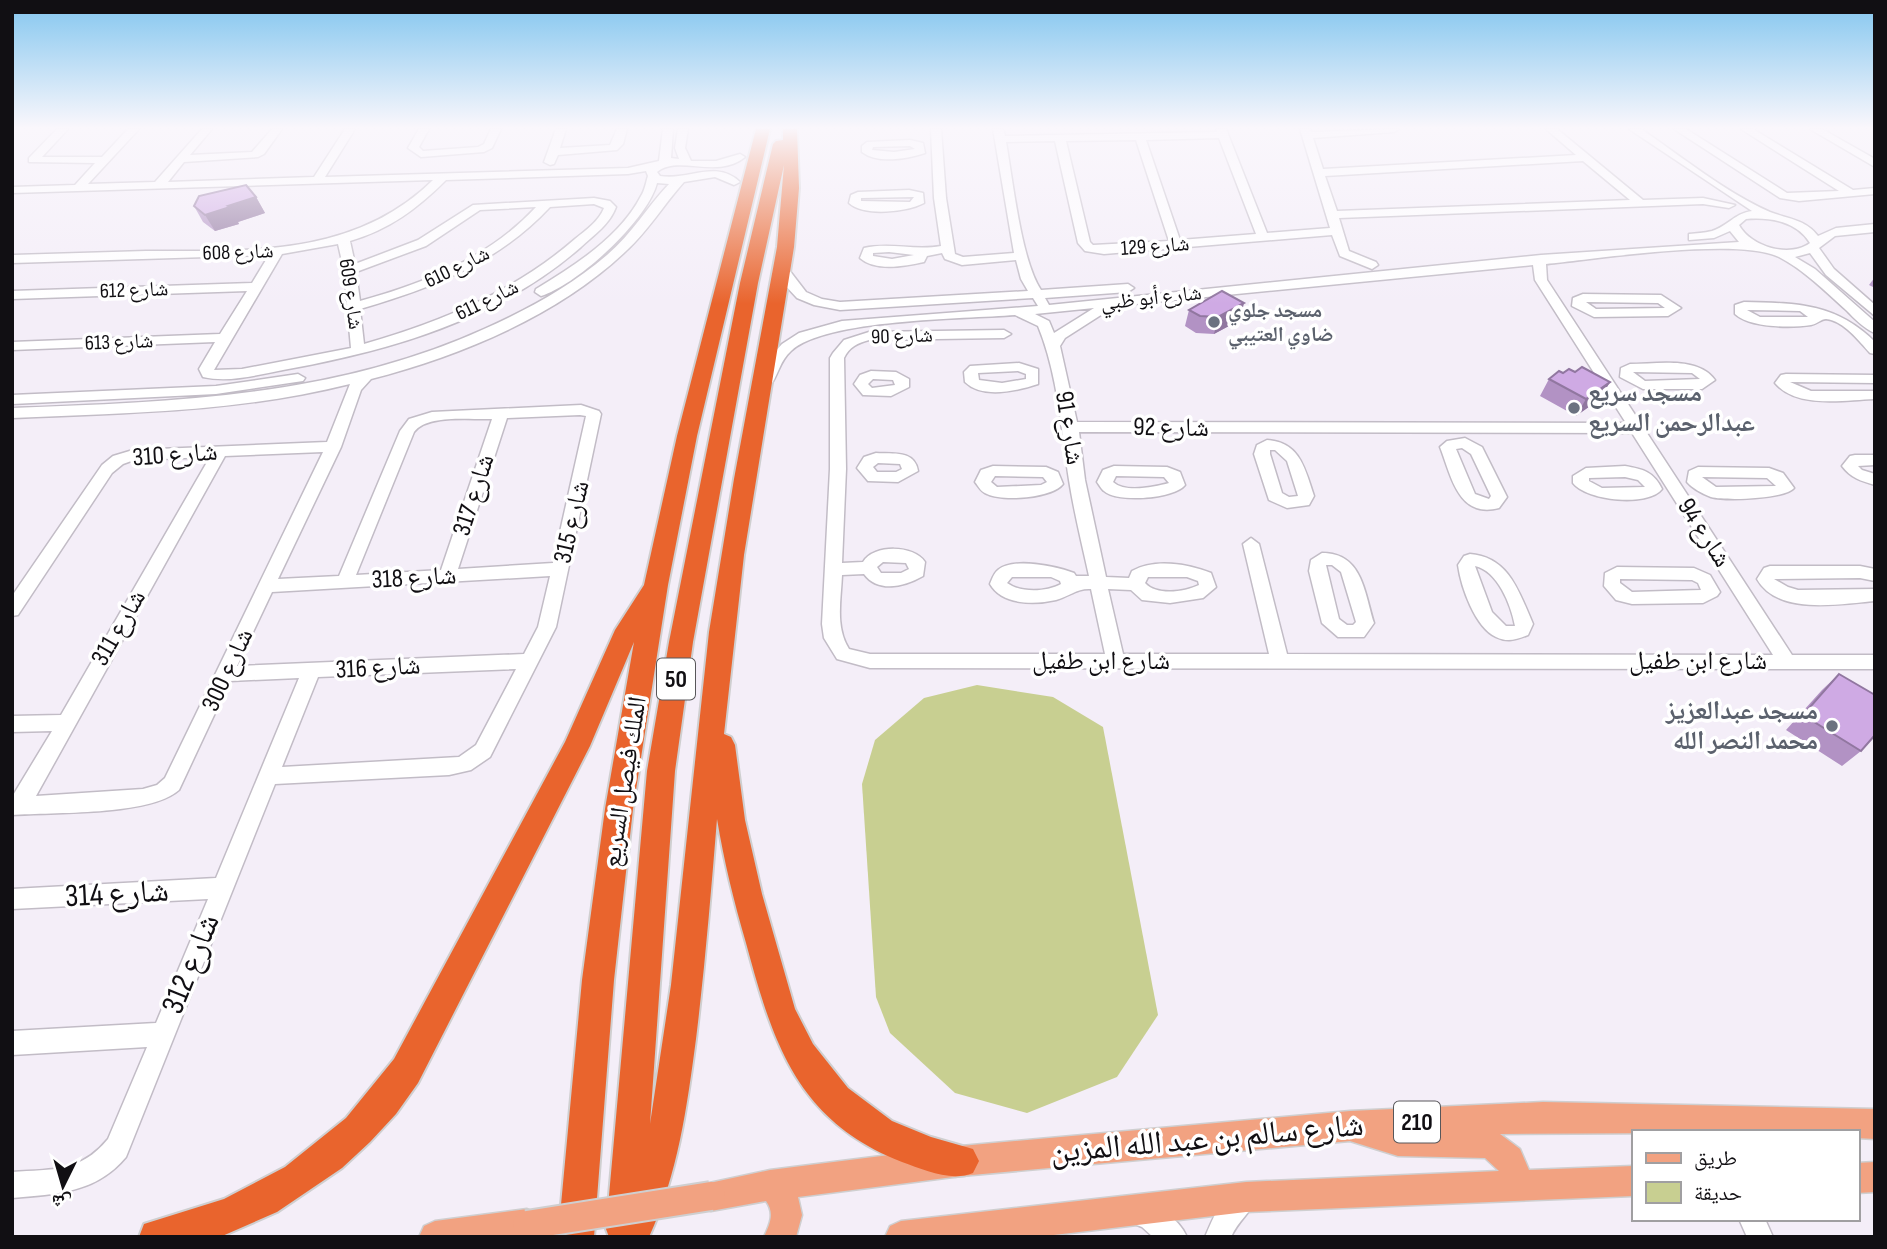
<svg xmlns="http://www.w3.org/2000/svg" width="1887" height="1249" viewBox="0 0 1887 1249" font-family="'Sofia Sans Condensed','Noto Naskh Arabic',sans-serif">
	<rect width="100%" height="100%" fill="#f4eef8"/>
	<!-- green -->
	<path fill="#c8cf91" d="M977,685l76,12 50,30 55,288 -41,62 -90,36 -72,-20 -65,-60 -14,-36 -14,-213 13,-44 49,-42z"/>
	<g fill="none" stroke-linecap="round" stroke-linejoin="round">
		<defs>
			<path id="minor" d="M57,129h11l-26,28h60l26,-28h11l-51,55 67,-2 47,-53h10l-22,26 62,-3 20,-23h10l-18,25 -6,3 -74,5 -16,20 146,-5 31,-48h10l-30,48 303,-9 31,-7 4,-32h10l-2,29 8,1 -4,-11 3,-19h10l-3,19 6,13h25l24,-7 5,3c-28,23 -67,-3 -88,15l3,4c28,5 56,-17 80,6l-6,3 -19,-8 -31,5c-20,22 -35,48 -58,69 -67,64 -165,105 -255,128l-10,11 -20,57 -63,132 61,-3 61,-145 9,-12 23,-7 149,-7 18,6 2,3 -45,213 -66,130 -19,13 -22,5 -174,9 -149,373c-30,36 -69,37 -114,41v-26c41,-3 68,1 96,-33l39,-92 -135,8v-24l144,-8 52,-124 -196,10v-20l204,-11 83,-200 -69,3 -51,109c-29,26 -126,22 -167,25v-18l40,-66 -40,1v-16l49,-1 149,-258 -76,3 -11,4 -11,9 -94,142 -6,1v-20l90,-131 11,-9 20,-6 194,-8 23,-58c-111,28 -224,29 -338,34v-10c162,-6 322,-11 472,-79 43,-19 87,-43 123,-74 25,-21 40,-48 62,-71l-12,-1c-9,37 -80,102 -116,113l-6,-4 1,-3c38,-23 84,-52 105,-93 4,-6 5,-14 7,-20l-2,-5 -18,3 -182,6c-28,28 -57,50 -96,61l5,23 63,-24 55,-35 121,-7 16,3 6,6c-6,17 -22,28 -35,40 -83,73 -192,104 -298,123 -26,5 -54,13 -80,7l-4,-8 16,-27 -203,8v-8l208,-8 27,-43 -235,8v-8l240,-8 17,-28 -257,8v-8c45,-1 90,-3 134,-4 103,0 209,6 287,-71l-421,13v-6l63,-2 20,-22 -66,-1v-4zM594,204l10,4c-5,13 -18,22 -29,31 -61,53 -134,83 -211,105l-4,-35c72,-21 138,-46 190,-102zM536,207c-47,51 -111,76 -176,94l-4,-29 70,-26 54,-36zM338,244l6,26 7,78 -109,21 -28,1 68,-116zM580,415l6,1 -33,147 -95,6 49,-151zM492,419l-51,151 -85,5 58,-143c14,-18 56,-12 78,-13zM323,452l-158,326 -8,7 -14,4 -107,7 189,-340zM550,576l-12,51 -14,27 -287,12 35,-74zM516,669l-40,76 -17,12 -177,10 36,-90z
				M419,129h10l-10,18 4,4 55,-4 6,-3 7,-15h10l-9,19 -8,4 -63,5 -13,-9z
				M556,129h10l-6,19 50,-3 7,-16h10l-4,15 -6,6 -59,5 -4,9 -4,1 -6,-3z
				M931,129h10l5,69 9,56 8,3 51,-4 -21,-124h10l2,7 212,-4 -1,-3h10l41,104 63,-5 -30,-99h10l1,3 88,-3 -5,3 -81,6 10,31 253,-14 -30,-26h11l86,71 60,-2 32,7 -6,3 -26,-4 -364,14 10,33 27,11 2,3 -6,4 -32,-13 -8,-21 -228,19 -19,-3 -7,-8 -23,-102 -49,1c7,39 15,118 35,148l87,-6 6,4 -6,4 -83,6 4,7 492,-50 198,-13 -9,-11 -16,7 -25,2v-6c7,-1 15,-1 23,-3 16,-5 23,-18 40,-20l-123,-82h12c40,27 85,64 129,83 18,7 35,7 48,24l18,-8 39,-4v8l-40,4 -16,12 15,21 41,36v11l-49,-41 -16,-22 -15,4 20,12 60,53v11c-11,-4 -21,-15 -29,-23 -21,-19 -42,-40 -67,-53 -40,-20 -183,2 -233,7l1,16 245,375h83v14l-1005,-1 -33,-9 -13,-21 -2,-14 8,-155v-111l3,-5 11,-13 25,-8 135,-2 7,4 -7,4 -135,2c-11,3 -20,7 -25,18l2,111 -4,94 21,-1c11,-18 51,-17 62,0l-2,14c-19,11 -45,17 -59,-2l-22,1c-1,25 -7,52 7,74l21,5h235l-14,-65c-14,-1 -21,7 -35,11 -22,5 -54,5 -66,-16 2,-5 4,-11 8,-14 15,-13 59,-4 76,3l2,3h13c-7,-32 -15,-64 -20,-96 -8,-52 -11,-105 -31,-154l-23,-11c-51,4 -190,4 -224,36 -11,10 -12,21 -19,32h-10l-2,-3 7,-19 15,-17 17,-11 43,-12 196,-15 -5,-8 -193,12 -26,-5 -17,-7 -14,-15 -7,-14 6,-4 4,1 20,26 16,7 18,3 188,-11 -7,-12 -5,-19 -54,5 -17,-6 -3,-6 -15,3 -3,6c-19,4 -48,10 -64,-4l4,-10c26,-6 51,3 77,-2l-7,-48zM1219,138l37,96 -76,6 -34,-100zM1136,140l33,101 -76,4 -3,-3 -24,-101zM1583,161l47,39 -293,11 -12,-35zM1746,219c23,-2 51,2 64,24 -20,15 -59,4 -71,-18zM889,252l25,3 -22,4 -19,-3v-3zM1533,265l2,15 91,143 -549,-1 -17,-76 5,-8 50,-32zM1094,308l-40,25 -5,-12 -14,-7zM1079,432l553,1 141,222 -486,-1 -28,-110 -8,-6 -8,6 26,110h-146l-15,-65 23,1 11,10 28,3 33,-5 13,-11 -5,-14c-23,-9 -56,-15 -79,-2l-3,7 -23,-1 -21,-97zM883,562l23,1 3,6 -8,4h-20l-4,-6zM1012,577h39l9,4 1,3c-15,8 -40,9 -54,-1zM1148,577h39l11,4 1,4c-15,7 -42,11 -54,-2z
				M1674,129h12l101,64 52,-2 -98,-62h12l100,61 22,-2v6l-76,7 -19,-3z
				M1810,129h12l53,30v8z
				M910,140l13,3 2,10c-19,6 -47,11 -63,-1v-6l5,-4zM910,146l5,3 -21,3 -22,-2 1,-3z
				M909,190l14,3 1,10c-17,9 -60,14 -75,0l2,-8 7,-3zM914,197l-4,5 -49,-1v-3z
				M1583,294l78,1 20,13 -13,8 -74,1 -22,-11 1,-8zM1586,302l72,1 7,5 -69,1z
				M1744,302c52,1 92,1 131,40v12l-5,-1c-11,-12 -26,-32 -44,-34 -5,0 -9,5 -15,6 -20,3 -61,3 -76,-11v-9zM1747,310l53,1 8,6h-48z
				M1019,363l19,6v15c-21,7 -56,15 -73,-2l-1,-10 6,-6zM1018,371l8,3v5l-24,4 -23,-3 -1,-7z
				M1630,364c27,0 68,-8 85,16l-13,9h-59l-23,-12 1,-9zM1633,372l59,1 8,6 -55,2z
				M871,371l25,1 13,7v8l-18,9 -28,-1 -9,-11 6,-9zM873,379l20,1 2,5 -23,3 -4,-4z
				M298,374l7,4 -2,3 -87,13 -204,10v-9l204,-9z
				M1786,374l89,1v8l-85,-1 21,9h64v8c-30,1 -78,10 -100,-16l6,-8z
				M1465,438l17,9 25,50 -8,11c-41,11 -48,-33 -59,-61l7,-6zM1462,448l9,6 20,42 -2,3 -14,-5 -19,-45z
				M1267,440c33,2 38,29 47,56l-5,9 -22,3 -18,-8 -15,-46 3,-9zM1275,450l12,11 11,35 -9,1 -7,-4 -12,-39v-4z
				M876,453c17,1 39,-3 42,18l-20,11 -30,-1 -11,-13 7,-11zM878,463l22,1 2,5 -6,3h-19l-4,-5z
				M1855,455h20v10l-17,1 4,4 13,4v11c-14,-4 -24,-7 -33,-19l8,-10z
				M993,466l53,1 12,5 5,12c-11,14 -60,18 -76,10 -6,-2 -8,-7 -12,-12l6,-12zM995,476l48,1 4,5 -6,3 -44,2 -6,-5z
				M1114,466l53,1 13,5 5,13c-11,14 -68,18 -81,6 -2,-1 -6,-8 -7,-9l6,-12zM1116,476l48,1 5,6c-15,4 -44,10 -56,-1z
				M1625,466c18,3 29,6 37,23 -14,18 -75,12 -89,-6v-7l13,-8zM1625,477l13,3 7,7 -43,1 -13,-7v-3z
				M1698,467l71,1 14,5 11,15c-9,11 -68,13 -83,9 -8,-3 -19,-9 -24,-15l2,-11zM1702,477l65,1 9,8 -60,1z
				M1322,553c40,0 42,38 52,70l-10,14h-26l-16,-14 -13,-52 2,-11zM1326,565h6l9,7 15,50 -3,3h-6l-8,-6z
				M1470,554c39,3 49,38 63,70l-5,11c-11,4 -20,8 -32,2 -21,-10 -35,-50 -38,-72l6,-9zM1475,566c23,5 36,39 40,60h-9l-14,-14z
				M1770,566h90l15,3v12l-15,-3 -86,1 14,8 10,3 77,-1v12c-35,3 -97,15 -118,-22l7,-11z
				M1617,567l77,1 16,7 10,17 -3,4 -14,7 -71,1 -16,-4 -12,-14 1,-13zM1620,579l72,1 6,3 3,7 -69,2 -12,-9z
				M1245,1184l9,4 4,9c-7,15 -20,24 -27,40h-26c9,-21 17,-43 40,-53z
				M1136,1199c20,8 42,17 51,38h-34l-11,-10 -15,-6 -4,-9 4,-9z
				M1739,1219h26l8,18h-26z"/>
			<path id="major" d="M1543,1102l332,7v30l-18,-1v-6l-357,2 20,15 9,21 104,-4v30l-387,16 -209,25h-152l5,-11 11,-5 345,-39 253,-11 -14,-13 -87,-2 -48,-15 -389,35 -163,21 4,18 -6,22h-32c6,-13 11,-24 2,-36l-55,10 -11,-4 -4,-11 4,-11 70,-15 191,-24 389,-35z
				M1875,1162v30l-18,1v-30z
				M527,1209l11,5 5,11 -7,12h-117l5,-11 11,-5z"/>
			<path id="highway" d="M756,129h14l-73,307 -29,149 -35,224 -19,171 -20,257h-36l24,-257 23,-171 29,-167 -44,104 -172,337 -22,31 -26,28 -28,26 -65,44 -57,25h-81l5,-13 80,-25 61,-32 61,-49 48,-59 171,-317 50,-112 29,-45 33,-149z
				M783,129h14l2,59 -5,59 -50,308 -20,179 7,3 4,8 10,75 17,74 33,115 18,35 35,44 44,33 39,16 42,12 6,12 -6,12c-22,9 -49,-3 -71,-11 -105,-41 -129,-119 -156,-219 -12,-41 -22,-82 -29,-124 -6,73 -12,147 -21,220 -9,68 -18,135 -47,198h-40l-3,-8 41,-458 22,-129 71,-359 33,-139 3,-3 7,-1zM784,165l-7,82 -43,232 -25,153 -38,353 -21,139 25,-353 18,-129 65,-359z"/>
		</defs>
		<!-- minor casing -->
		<use href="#minor" stroke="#c2bcc6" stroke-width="3"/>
		<!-- major casing -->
		<use href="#major" stroke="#cfcfd0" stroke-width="3"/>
		<!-- highway casing -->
		<use href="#highway" stroke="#cfcfd0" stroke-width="4"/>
		<!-- minor -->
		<use href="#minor" fill="#fff" fill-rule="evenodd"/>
		<!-- major -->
		<use href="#major" fill="#f2a281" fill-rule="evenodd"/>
		<!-- highway -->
		<use href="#highway" fill="#e9642d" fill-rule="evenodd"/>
		<defs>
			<path id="major-bridge" d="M527,1225l184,-29"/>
		</defs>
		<!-- major-bridge casing -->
		<use href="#major-bridge" stroke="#cfcfd0" stroke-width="32" stroke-linecap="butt"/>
		<!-- major-bridge -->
		<use href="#major-bridge" stroke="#f2a281" stroke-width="28"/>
	</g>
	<!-- wall -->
	<path fill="#b292c4" d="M256,197l9,16 -27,9 1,2 -24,7 -12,-9 -9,-16z
		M1875,277v11l-6,-3z
		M1189,310l51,10 -26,14 -18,-1 -11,-7z
		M1575,372l35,10 -10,17 -24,17 -36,-20 9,-17 14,-6z
		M1839,674l22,77 -19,15 -56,-36 36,-40z"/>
	<!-- shaded-wall -->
	<path fill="#9177a0" d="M256,197l9,16 -27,9 1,2 -24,7 -10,-16 23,-9z
		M1244,303l-4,17 -26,14 4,-17z
		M1610,382l-10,17 -24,17 10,-17z"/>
	<!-- building -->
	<path fill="#cfaae4" stroke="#9177a0" stroke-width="2" d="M246,185l10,12 -28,9 2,1 -25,8 -11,-9 5,-10z
		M1222,291l22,12 -26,14 -18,-1 -11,-6z
		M1582,367l28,15 -24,17 -37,-20 10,-8 4,2 6,-4 6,3z
		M1839,674l36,21v40l-14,16 -58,-36z"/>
	<!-- sky -->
	<linearGradient id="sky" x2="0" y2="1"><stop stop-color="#83c6ef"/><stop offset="0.42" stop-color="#faf7fc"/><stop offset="1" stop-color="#faf7fc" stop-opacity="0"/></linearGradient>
	<rect width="1887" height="304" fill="url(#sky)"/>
	<!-- markers -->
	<g fill="#6b7280" stroke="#fff" stroke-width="2.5">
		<circle cx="1214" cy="322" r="7"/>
		<circle cx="1574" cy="408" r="7"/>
		<circle cx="1832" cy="726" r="7"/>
	</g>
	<g text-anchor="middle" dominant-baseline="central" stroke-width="7" stroke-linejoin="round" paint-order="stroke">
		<!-- far-street labels -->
		<g font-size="21" fill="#110f13" stroke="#fff">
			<text transform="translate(1155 246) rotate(-4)">شارع 129</text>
			<text transform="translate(238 252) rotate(-2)">شارع 608</text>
			<text transform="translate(457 267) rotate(-26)">شارع 610</text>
			<text transform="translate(134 290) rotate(-2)">شارع 612</text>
			<text transform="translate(351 294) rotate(82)">شارع 609</text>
			<text transform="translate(1151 298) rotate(-6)">شارع أبو ظبي</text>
			<text transform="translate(487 300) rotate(-26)">شارع 611</text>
			<text transform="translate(902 336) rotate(-2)">شارع 90</text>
			<text transform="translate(119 342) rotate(-2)">شارع 613</text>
		</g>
		<!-- far-worship labels -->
		<g font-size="21" font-weight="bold" fill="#5b616d" stroke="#fff" text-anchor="start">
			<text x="1228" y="310">مسجد جلوي<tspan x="1228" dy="24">ضاوي العتيبي</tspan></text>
		</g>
		<!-- shield labels -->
		<g fill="#fff" stroke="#58575a" stroke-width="2">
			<rect x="657" y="658.5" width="38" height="41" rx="5"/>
			<rect x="1394" y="1101.5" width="46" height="41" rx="5"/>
		</g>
		<g font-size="24" font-weight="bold" fill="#110f13">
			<text x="676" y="679">50</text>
			<text x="1417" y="1122">210</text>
		</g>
		<!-- worship labels -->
		<g font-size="26" font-weight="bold" fill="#5b616d" stroke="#fff" text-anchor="start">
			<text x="1588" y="393">مسجد سريع<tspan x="1588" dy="30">عبدالرحمن السريع</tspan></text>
			<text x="1818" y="711" text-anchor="end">مسجد عبدالعزيز<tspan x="1818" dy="30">محمد النصر الله</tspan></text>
		</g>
		<!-- street labels -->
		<g font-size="26" fill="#110f13" stroke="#fff">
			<text transform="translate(1069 428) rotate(81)">شارع 91</text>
			<text transform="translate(1171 428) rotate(1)">شارع 92</text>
			<text transform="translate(175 455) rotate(-4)">شارع 310</text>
			<text transform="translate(474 495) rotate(-72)">شارع 317</text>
			<text transform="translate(572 522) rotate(-77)">شارع 315</text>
			<text transform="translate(1704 533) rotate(57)">شارع 94</text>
			<text transform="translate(414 578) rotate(-3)">شارع 318</text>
			<text transform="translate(119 628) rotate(-60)">شارع 311</text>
			<text x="1101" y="661">شارع ابن طفيل</text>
			<text x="1698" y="661">شارع ابن طفيل</text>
			<text transform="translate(378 668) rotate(-3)">شارع 316</text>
			<text transform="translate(228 670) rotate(-65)">شارع 300</text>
			<text transform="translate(625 782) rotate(-81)">الملك فيصل السريع</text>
		</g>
		<!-- near-street labels -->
		<g font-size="32" fill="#110f13" stroke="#fff">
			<text transform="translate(117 894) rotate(-3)">شارع 314</text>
			<text transform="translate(191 964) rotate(-68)">شارع 312</text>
			<text transform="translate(1207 1139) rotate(-5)">شارع سالم بن عبد الله المزين</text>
		</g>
	</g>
	<!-- border -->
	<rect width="1887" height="1249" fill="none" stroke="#110f13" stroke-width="28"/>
	<!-- legend -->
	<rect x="1632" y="1130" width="228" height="91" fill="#ffffff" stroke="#a09fa1" stroke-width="2"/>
	<rect x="1646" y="1153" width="35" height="10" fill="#f2a281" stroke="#a09fa1" stroke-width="2"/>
	<text x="1694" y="1165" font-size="21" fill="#110f13">طريق</text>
	<rect x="1646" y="1182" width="35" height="21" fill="#c8cf91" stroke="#a09fa1" stroke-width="2"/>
	<text x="1694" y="1200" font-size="21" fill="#110f13">حديقة</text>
	<!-- north arrow -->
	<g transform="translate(63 1186) rotate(185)" stroke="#ffffff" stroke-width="5" paint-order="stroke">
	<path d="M0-5L12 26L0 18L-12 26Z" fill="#110f13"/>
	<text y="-10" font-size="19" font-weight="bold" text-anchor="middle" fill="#110f13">ش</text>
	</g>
</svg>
